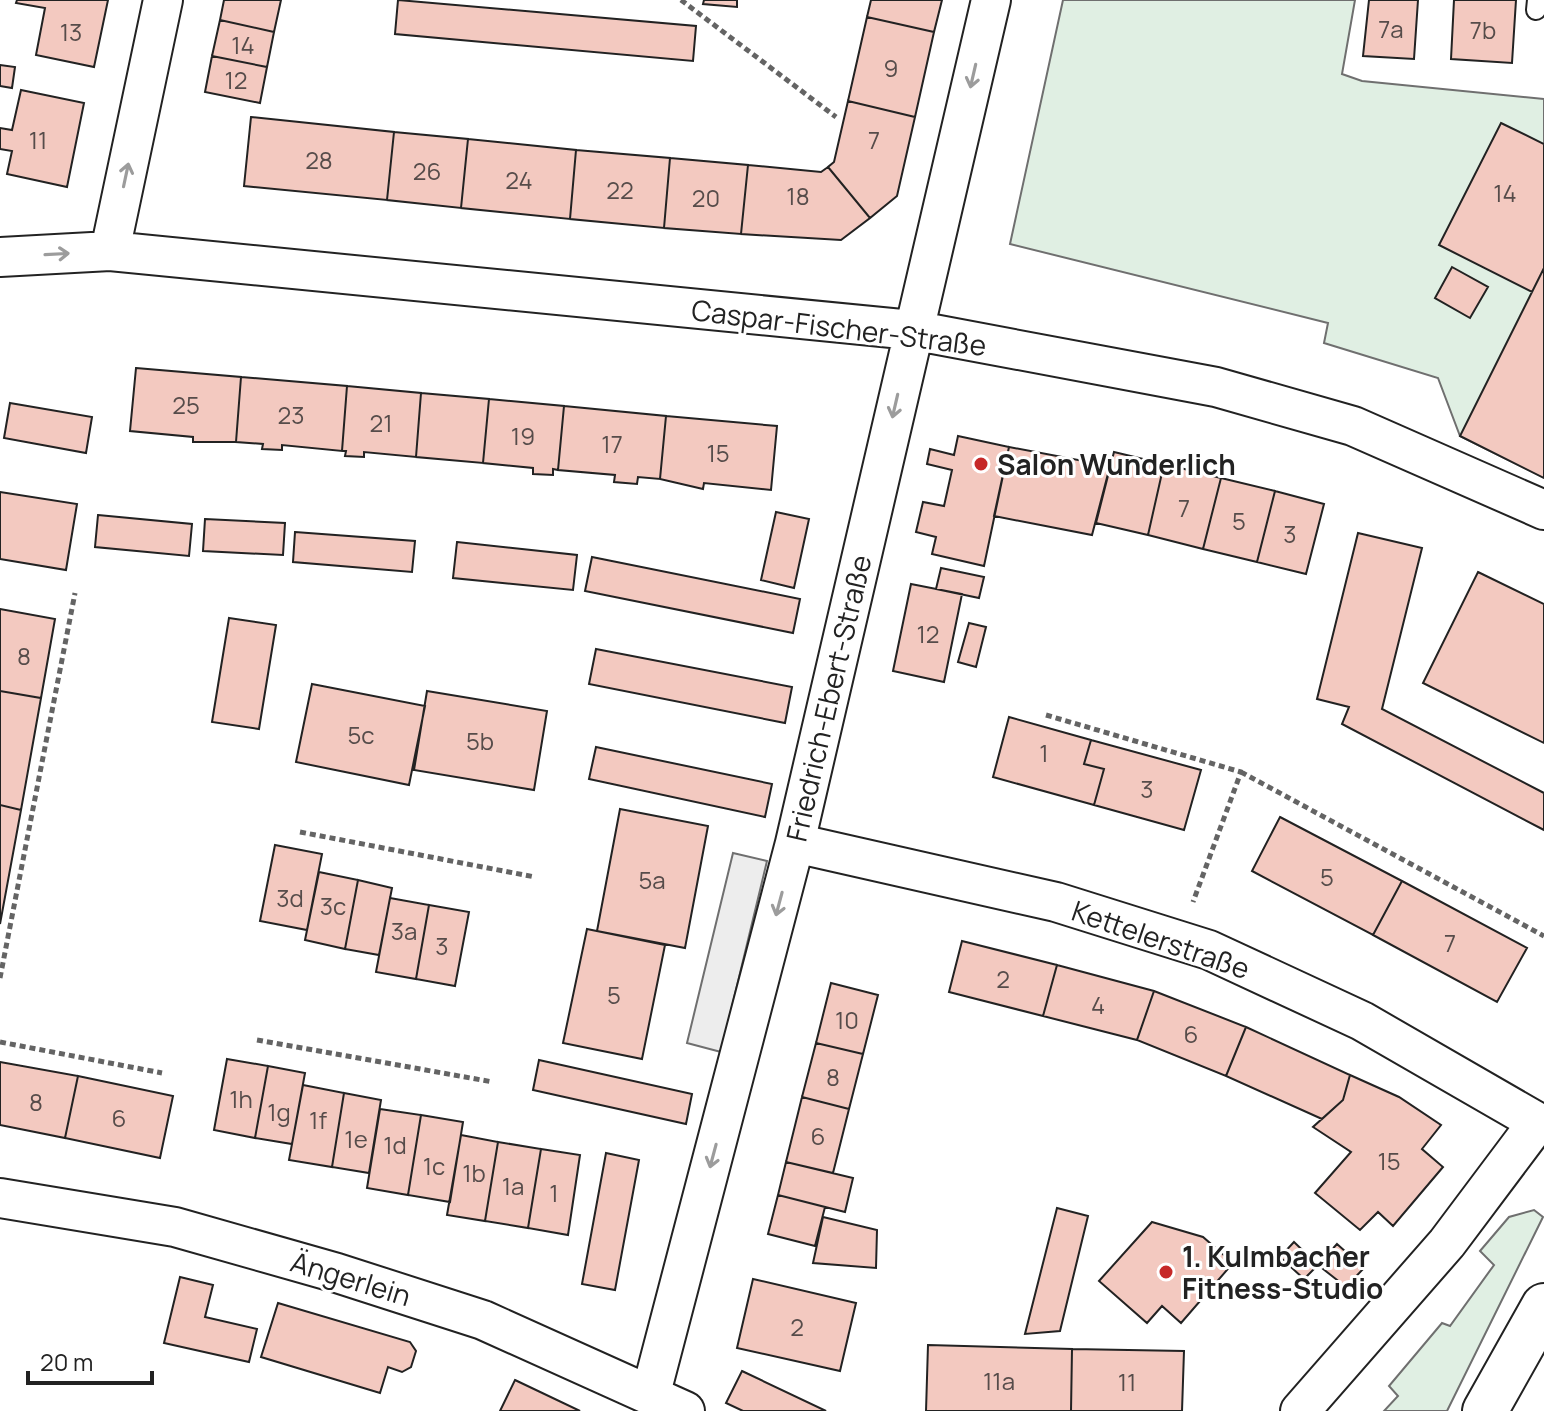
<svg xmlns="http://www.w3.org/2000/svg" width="1544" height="1411" viewBox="0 0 1544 1411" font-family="Manrope,sans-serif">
	<rect width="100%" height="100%" fill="#fff"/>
	<!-- green -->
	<path fill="#e0efe3" stroke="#6f6f6f" stroke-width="2" d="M1063,0h292l-13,74 20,7 182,18v379l-84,-42 -22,-58 -114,-35 4,-20 -318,-79z
		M1534,1210l9,7 -96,194h-63l14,-15 -9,-10 53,-63 8,3 44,-61 -14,-14 29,-34z"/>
	<!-- parking -->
	<path fill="#ededed" stroke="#6f6f6f" stroke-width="2" d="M733,853l34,8 -46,191 -34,-9z"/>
	<!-- building -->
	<path fill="#f3c9c0" stroke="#222" stroke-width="2" d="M17,0h91l-14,67 -58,-12 9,-47 -29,-5z
		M224,0h57l-7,32 -54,-12z
		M398,0l298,26 -3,35 -298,-27z
		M704,0h33v7l-34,-3z
		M871,0h71l-8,32 -67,-15z
		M1369,0h49l-4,59 -51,-3z
		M1454,0h62l-4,63 -61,-4z
		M867,17l67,15 -19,85 -67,-16z
		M220,20l54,12 -7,35 -55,-11z
		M212,56l55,11 -7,36 -55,-11z
		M0,65l15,2 -3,21 -12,-2z
		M21,90l63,13 -17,84 -60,-13 5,-23 -12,-2v-21l12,2z
		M848,101l67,16 -18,79 -27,22 -42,-51 6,-5z
		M251,117l143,15 -7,68 -143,-14z
		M1501,123l43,21v124l-12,24 -93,-47z
		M394,132l74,7 -7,69 -74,-8z
		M468,139l108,11 -6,69 -109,-11z
		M576,150l94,8 -6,70 -94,-9z
		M670,158l78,7 -7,69 -77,-6z
		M748,165l73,7 7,-5 42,51 -29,22 -100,-6z
		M1452,267l36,20 -18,31 -35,-20z
		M1544,268v210l-84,-42z
		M136,368l105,9 -5,65h-43v-5l-63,-6z
		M241,377l106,9 -5,65 -60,-6v5l-20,-1 1,-5 -27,-2z
		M347,386l74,7 -5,64 -52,-5v5l-19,-1 1,-5h-4z
		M421,393l68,6 -6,64 -67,-6z
		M489,399l75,7 -6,64 -5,-1v6l-20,-1v-6l-50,-5z
		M10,403l82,14 -6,36 -82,-15z
		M564,406l102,10 -6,63 -22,-2 -1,7 -23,-2 1,-7 -57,-5z
		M666,416l111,10 -6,64 -67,-7 -1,6 -43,-10z
		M958,436l51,11 -25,119 -52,-12 4,-17 -20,-5 7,-30 21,4 8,-36 -25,-6 3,-15 24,6z
		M1009,447l101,19 -18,69 -98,-19z
		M1114,452l50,12 -16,71 -52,-12z
		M1164,464l57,14 -18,71 -55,-14z
		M1221,478l54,13 -18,71 -54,-13z
		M1275,491l49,13 -18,70 -49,-12z
		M0,492l77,12 -11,66 -66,-11z
		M776,512l33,7 -15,69 -33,-8z
		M98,515l94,9 -3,32 -94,-9z
		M205,519l80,4 -2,32 -80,-4z
		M295,532l120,9 -3,31 -119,-10z
		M1358,533l64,15 -40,161 162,84v37l-202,-106 7,-17 -32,-8z
		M457,542l120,13 -4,35 -120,-12z
		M592,557l208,42 -7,34 -208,-42z
		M941,568l43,9 -5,21 -43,-9z
		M1478,572l66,32v139l-121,-60z
		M911,584l51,10 -18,88 -51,-11z
		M0,609l55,10 -14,79 -41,-7z
		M229,618l47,7 -17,104 -47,-7z
		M969,623l17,4 -10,40 -18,-5z
		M596,649l196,38 -7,36 -196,-39z
		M312,684l113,22 -16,79 -113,-23z
		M0,691l41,7 -20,112 -21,-5z
		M427,691l120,20 -13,79 -120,-20z
		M1009,717l82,23 -7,24 20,5 -10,36 -101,-28z
		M1091,740l110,30 -17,60 -90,-25 10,-36 -20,-5z
		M596,747l176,37 -7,33 -176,-38z
		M0,805l21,5 -21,114z
		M620,809l88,17 -23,122 -88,-17z
		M1280,817l122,64 -29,54 -121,-64z
		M275,845l47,9 -15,76 -47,-9z
		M319,872l39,8 -13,69 -40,-9z
		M358,880l34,8 -13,67 -34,-6z
		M1402,881l125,67 -30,54 -124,-67z
		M390,898l39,7 -13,74 -40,-7z
		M429,905l40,7 -14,74 -39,-7z
		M587,929l78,16 -23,114 -79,-16z
		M962,941l95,24 -14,51 -94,-24z
		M1057,965l97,26 -17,49 -94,-24z
		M831,983l47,12 -15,59 -47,-11z
		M1154,991l92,36 -20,49 -89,-36z
		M1246,1027l104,48 -7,25 -21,19 -96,-43z
		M816,1043l47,11 -14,55 -47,-12z
		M227,1059l41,7 -13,72 -41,-8z
		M539,1060l153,34 -6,30 -153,-34z
		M0,1062l78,14 -13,62 -65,-13z
		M268,1066l37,7 -13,71 -37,-6z
		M1350,1075l49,22 42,28 -19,24 21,18 -50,59 -15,-14 -18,18 -45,-37 36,-41 -38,-25 30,-27z
		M78,1076l95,20 -13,62 -95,-20z
		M303,1085l41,8 -12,74 -43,-7z
		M344,1093l37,7 -12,73 -37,-6z
		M802,1097l47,12 -16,64 -47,-11z
		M380,1109l41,6 -13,80 -41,-7z
		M421,1115l42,7 -13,80 -42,-7z
		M461,1135l37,7 -13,79 -38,-6z
		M498,1142l43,7 -13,79 -43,-7z
		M541,1149l39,6 -12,80 -40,-7z
		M606,1153l33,7 -24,130 -33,-6z
		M786,1162l67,16 -8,34 -67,-17z
		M778,1195l47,12 -10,39 -47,-12z
		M1057,1208l31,8 -28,115 -35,3z
		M823,1217l54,13 -1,38 -63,-5z
		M1152,1222l51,15 30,26 -52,60 -19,-17 -15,17 -48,-42z
		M1294,1242l24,23 -14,14 -24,-22z
		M1337,1244l27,24 -18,19 -28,-22z
		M180,1277l33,8 -8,32 52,12 -8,33 -85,-19z
		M753,1279l103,24 -16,68 -103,-23z
		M278,1303l132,39 6,9 -5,16 -9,5 -14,-5 -8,26 -119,-36z
		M928,1345l144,4 -1,62h-145z
		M1072,1349l112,2 -2,60h-111z
		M742,1371l84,40h-83l-17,-8z
		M515,1380l65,31h-80z"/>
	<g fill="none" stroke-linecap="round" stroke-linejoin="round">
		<defs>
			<path id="service" d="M1536,10l1,-10"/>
			<path id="minor" d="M110,251l53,-251
				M0,257l110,-6 802,79 304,57 137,39 191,84
				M795,843l261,59 153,48 153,71 182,105
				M0,1198l175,29 162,46 146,47 202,91
				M651,1393l144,-550 196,-843
				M1300,1411l147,-168 90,-120"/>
			<path id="tertiary" d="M1485,1411l59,-105"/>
		</defs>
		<!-- service casing -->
		<use href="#service" stroke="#222" stroke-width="22"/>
		<!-- minor casing -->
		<use href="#minor" stroke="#222" stroke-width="42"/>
		<!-- tertiary casing -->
		<use href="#tertiary" stroke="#222" stroke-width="48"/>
		<!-- path -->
		<path stroke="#646464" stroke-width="5" stroke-dasharray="6 4" stroke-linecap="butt" d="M681,0l155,117
			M1046,715l195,57 -48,130
			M1241,772l303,164
			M300,832l235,45
			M0,978l75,-385
			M257,1040l236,42
			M0,1042l162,31"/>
		<!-- service -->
		<use href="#service" stroke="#fff" stroke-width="18"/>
		<!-- minor -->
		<use href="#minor" stroke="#fff" stroke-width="38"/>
		<!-- tertiary -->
		<use href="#tertiary" stroke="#fff" stroke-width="44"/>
	</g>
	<!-- one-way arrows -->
	<defs><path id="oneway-shaft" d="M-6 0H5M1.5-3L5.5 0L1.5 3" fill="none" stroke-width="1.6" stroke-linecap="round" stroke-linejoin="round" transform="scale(2)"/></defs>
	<g stroke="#9c9c9c">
		<use href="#oneway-shaft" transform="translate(973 76) rotate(103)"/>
		<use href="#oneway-shaft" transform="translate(126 175) rotate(-78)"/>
		<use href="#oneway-shaft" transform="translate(57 254) rotate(-3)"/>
		<use href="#oneway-shaft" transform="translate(895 406) rotate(103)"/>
		<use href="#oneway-shaft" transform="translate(779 904) rotate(105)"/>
		<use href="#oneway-shaft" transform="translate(713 1156) rotate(105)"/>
	</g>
	<!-- markers -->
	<g fill="#c62828" stroke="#fff" stroke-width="3">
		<circle cx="981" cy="464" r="8"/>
		<circle cx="1166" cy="1272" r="8"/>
	</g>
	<g text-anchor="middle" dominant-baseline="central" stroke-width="6" stroke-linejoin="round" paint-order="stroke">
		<!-- number labels -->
		<g font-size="24" fill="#564c4a">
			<text x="1391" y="28">7a</text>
			<text x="1483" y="29">7b</text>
			<text x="71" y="31">13</text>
			<text x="243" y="44">14</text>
			<text x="891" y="67">9</text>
			<text x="236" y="79">12</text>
			<text x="38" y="139">11</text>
			<text x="874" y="139">7</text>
			<text x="319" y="159">28</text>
			<text x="427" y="170">26</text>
			<text x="519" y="179">24</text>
			<text x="620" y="189">22</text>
			<text x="1505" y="192">14</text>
			<text x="798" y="195">18</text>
			<text x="706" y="197">20</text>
			<text x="186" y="404">25</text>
			<text x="291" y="414">23</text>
			<text x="381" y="422">21</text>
			<text x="523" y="435">19</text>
			<text x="612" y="443">17</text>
			<text x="718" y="452">15</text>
			<text x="1184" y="507">7</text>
			<text x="1239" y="520">5</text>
			<text x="1290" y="533">3</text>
			<text x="928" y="633">12</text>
			<text x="24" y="655">8</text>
			<text x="361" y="734">5c</text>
			<text x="480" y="740">5b</text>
			<text x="1044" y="752">1</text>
			<text x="1147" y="788">3</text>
			<text x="1327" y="876">5</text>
			<text x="652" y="879">5a</text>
			<text x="290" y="897">3d</text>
			<text x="333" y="905">3c</text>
			<text x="404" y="930">3a</text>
			<text x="1450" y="942">7</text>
			<text x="442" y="945">3</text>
			<text x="1003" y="978">2</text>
			<text x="614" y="994">5</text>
			<text x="1098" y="1004">4</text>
			<text x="847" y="1019">10</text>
			<text x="1191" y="1033">6</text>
			<text x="833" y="1076">8</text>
			<text x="241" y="1098">1h</text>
			<text x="36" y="1101">8</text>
			<text x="279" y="1111">1g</text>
			<text x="119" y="1117">6</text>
			<text x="318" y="1119">1f</text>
			<text x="818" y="1135">6</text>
			<text x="356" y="1138">1e</text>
			<text x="395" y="1144">1d</text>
			<text x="1389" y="1160">15</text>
			<text x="434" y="1165">1c</text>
			<text x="474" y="1172">1b</text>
			<text x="513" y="1185">1a</text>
			<text x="554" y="1192">1</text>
			<text x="797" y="1326">2</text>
			<text x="999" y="1380">11a</text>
			<text x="1127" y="1381">11</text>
		</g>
		<!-- street labels -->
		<g font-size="28" fill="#222" stroke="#fff">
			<text transform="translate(839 327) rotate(7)">Caspar-Fischer-Straße</text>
			<text transform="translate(828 698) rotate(-77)">Friedrich-Ebert-Straße</text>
			<text transform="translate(1161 939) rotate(19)">Kettelerstraße</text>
			<text transform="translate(351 1278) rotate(17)">Ängerlein</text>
		</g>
		<!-- poi labels -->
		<g font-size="28" font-weight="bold" fill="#222" stroke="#fff" text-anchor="start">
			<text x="997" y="464">Salon Wunderlich</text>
			<text x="1182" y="1256">1. Kulmbacher<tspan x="1182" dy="32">Fitness-Studio</tspan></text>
		</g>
	</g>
	<!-- scale -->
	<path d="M28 1371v12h124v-12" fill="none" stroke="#222222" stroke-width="4"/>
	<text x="40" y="1371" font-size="24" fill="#222222" stroke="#ffffff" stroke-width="6" paint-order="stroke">20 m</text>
</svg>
